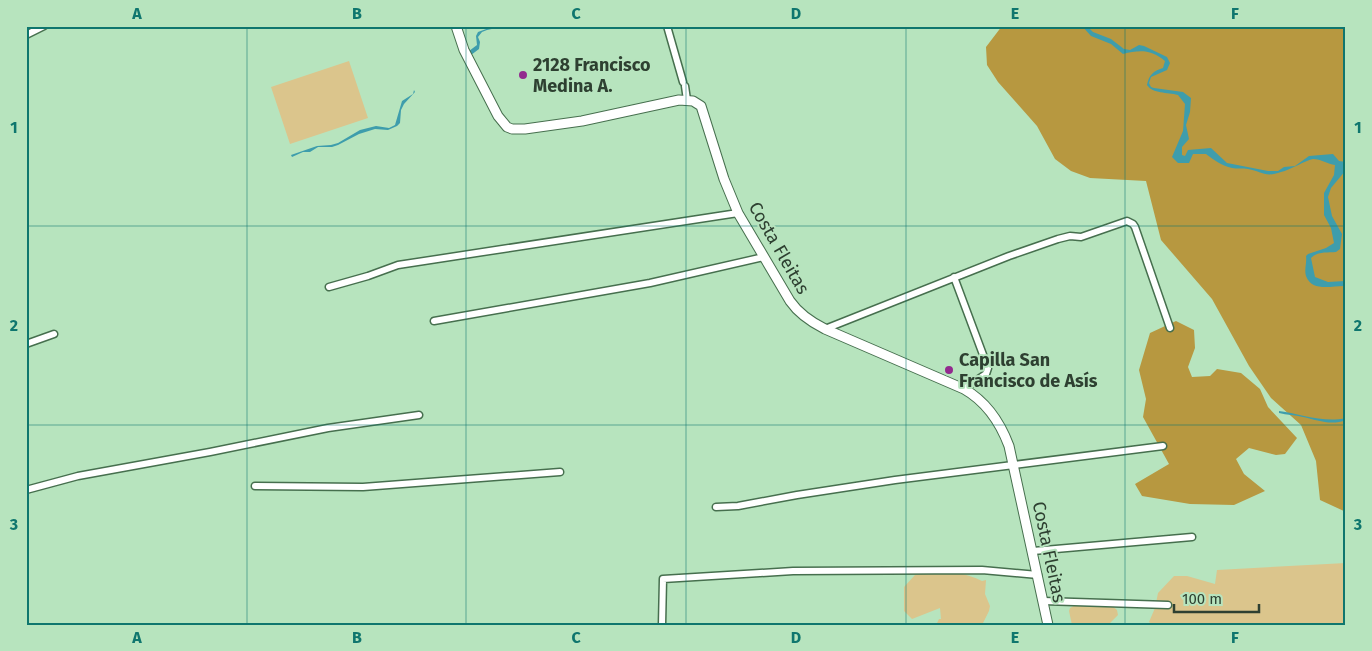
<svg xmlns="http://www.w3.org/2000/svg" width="1372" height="651" viewBox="0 0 1372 651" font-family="'Fira Sans',sans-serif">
	<rect width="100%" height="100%" fill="#b7e4be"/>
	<!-- green -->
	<path fill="#dbc58c" d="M349,61l19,57 -78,26 -19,-57z
		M1346,563v62h-193l-4,-3 6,-14 3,-15 16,-17h13l28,8 2,-14z
		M934,571c18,1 32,2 48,10l4,-1 -1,14 5,12 -1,5 -7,14h-46l3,-6h2l-1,-11 -28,11 -8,-8v-24l11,-12z
		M1099,599l6,1 12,10 1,5 -10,10h-36l-3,-14 1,-3 11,-6z"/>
	<!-- forest -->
	<path fill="#b79840" d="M1002,26h344v486l-26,-12 -4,-39 -15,-36 -30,-27 -22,-32 -37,-67 -51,-59 -15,-59 -56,-3 -19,-7 -16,-12 -18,-33 -39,-44 -11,-17 -1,-18z
		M1176,321l18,9 1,18 -7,19 4,10 18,-1 7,-7 24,4 19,16 8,18 29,31 -12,16 -9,1 -27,-7 -13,11 8,15 21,17 -31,14 -44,-1 -48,-8 -7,-12 34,-20 -26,-47 3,-18 -7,-29 11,-37z"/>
	<!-- water -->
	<path fill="#3e9dac" d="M506,26l-19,4 -5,2 -4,5 2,5 -1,7 -8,6 -2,-4 8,-6 -1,-9 2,-4 11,-4z
		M1082,26h5l6,6 18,7 13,10 6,1 9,-5 5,1 23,11 3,6 -3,7 -16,7 -2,6 2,4 3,1 29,4 8,6 -1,14 -4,13 3,14 -7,8v8l3,1 3,-6 23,-2 16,15 41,8h10l6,-4 11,-1 14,-10 24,-2 6,7 7,1v8l-15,18 -3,9 4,19 10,18 -2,15 -4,3c-9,1 -18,-1 -25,6l4,19 13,5 17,-1 1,5c-12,-1 -34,7 -40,-10 -2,-6 1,-13 0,-20l2,-2 18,-6 8,-5 -3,-15 -7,-13v-22l10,-18 1,-10c-7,-1 -14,-6 -22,-6 -7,1 -23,11 -32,13 -16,6 -20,-1 -33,-3 -5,-1 -11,0 -16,-1 -10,-2 -18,-8 -26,-14h-13l-4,9h-11l-6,-6 11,-26 2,-27 -7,-9c-11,-3 -25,-1 -31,-10 2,-10 6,-14 16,-17l2,-7c-14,-12 -26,-11 -42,-7l-12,-10 -20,-8z
		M414,90l1,2 -11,12 -3,6 -1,13 -3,3 -9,4 -13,-1 -16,5 -21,11 -6,2h-14l-8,5h-7l-11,5 -1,-2 26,-9 14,-1 7,-2 22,-13 16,-4 13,2 6,-3 7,-24 11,-7z
		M1279,411c22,3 44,12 67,7v2c-15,6 -29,0 -43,-3 -8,-2 -16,-2 -24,-4z"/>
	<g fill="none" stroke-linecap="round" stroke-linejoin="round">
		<defs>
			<path id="street" d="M667,26l16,56
				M26,35l18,-9
				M685,86l2,14
				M954,277l34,91 -2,6 -22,15
				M329,287l39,-11 30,-11 340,-52
				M434,321l216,-38 114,-26
				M825,329l184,-73 49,-17 12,-3 11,1 46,-16 6,3 2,3 35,101
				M26,344l28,-10
				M255,486l108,1 197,-15
				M26,490l52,-14 132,-24 118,-24 91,-13
				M716,507l22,-1 59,-11 98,-15 268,-34
				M1033,551l159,-14
				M1043,601l125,4
				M662,625l1,-46 130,-8 189,-1 56,5"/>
			<path id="secondary" d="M456,26l8,24 34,66 9,11 5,2h13l57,-8 97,-21 14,1 8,5 23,73 14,34 52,88c9,13 21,21 35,28l139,60c23,13 36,33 45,57l39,179"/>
		</defs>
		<!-- street casing -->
		<use href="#street" stroke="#466f4e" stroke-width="9"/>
		<!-- secondary casing -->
		<use href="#secondary" stroke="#466f4e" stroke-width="11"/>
		<!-- street -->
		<use href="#street" stroke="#fff" stroke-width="6"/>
		<!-- secondary -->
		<use href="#secondary" stroke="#fff" stroke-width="9"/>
	</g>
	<!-- grid -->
	<path fill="none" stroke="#0f766e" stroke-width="1" stroke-opacity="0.55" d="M247,26v599M466,26v599M686,26v599M906,26v599M1125,26v599M26,226h1320M26,425h1320"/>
	<!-- markers -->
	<g fill="#922a8e" stroke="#b7e4be" stroke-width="2">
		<circle cx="523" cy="75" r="5"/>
		<circle cx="949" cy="370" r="5"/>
	</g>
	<g text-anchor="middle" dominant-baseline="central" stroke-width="4" stroke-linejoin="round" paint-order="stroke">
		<!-- poi labels -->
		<g font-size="18" font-weight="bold" fill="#2e4031" stroke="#b7e4be" text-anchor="start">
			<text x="533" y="65">2128 Francisco<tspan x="533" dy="21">Medina A.</tspan></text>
			<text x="959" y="360">Capilla San<tspan x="959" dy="21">Francisco de Asís</tspan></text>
		</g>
		<!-- street labels -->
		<g font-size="18" fill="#2e4031" stroke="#b7e4be">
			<text transform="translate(779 248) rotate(60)">Costa Fleitas</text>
			<text transform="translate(1049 552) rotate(78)">Costa Fleitas</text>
		</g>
	</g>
	<!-- border -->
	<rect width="1372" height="651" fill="none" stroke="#b7e4be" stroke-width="55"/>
	<!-- scale -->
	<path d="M1174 604v8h85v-8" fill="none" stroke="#2e4031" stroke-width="2.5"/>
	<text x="1182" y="604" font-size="15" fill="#2e4031" stroke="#b7e4be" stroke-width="4" paint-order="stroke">100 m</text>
	<rect x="28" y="28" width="1316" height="596" fill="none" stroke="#0f766e" stroke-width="2"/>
	<g font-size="16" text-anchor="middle" font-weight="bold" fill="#0f766e">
		<text x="137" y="19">A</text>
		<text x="357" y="19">B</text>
		<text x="576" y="19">C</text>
		<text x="796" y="19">D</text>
		<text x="1015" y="19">E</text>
		<text x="1235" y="19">F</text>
		<text x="14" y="133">1</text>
		<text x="1358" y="133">1</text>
		<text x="14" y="331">2</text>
		<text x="1358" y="331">2</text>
		<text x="14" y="530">3</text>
		<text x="1358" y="530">3</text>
		<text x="137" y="643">A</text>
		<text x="357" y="643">B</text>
		<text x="576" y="643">C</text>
		<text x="796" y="643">D</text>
		<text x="1015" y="643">E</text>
		<text x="1235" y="643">F</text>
	</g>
</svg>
